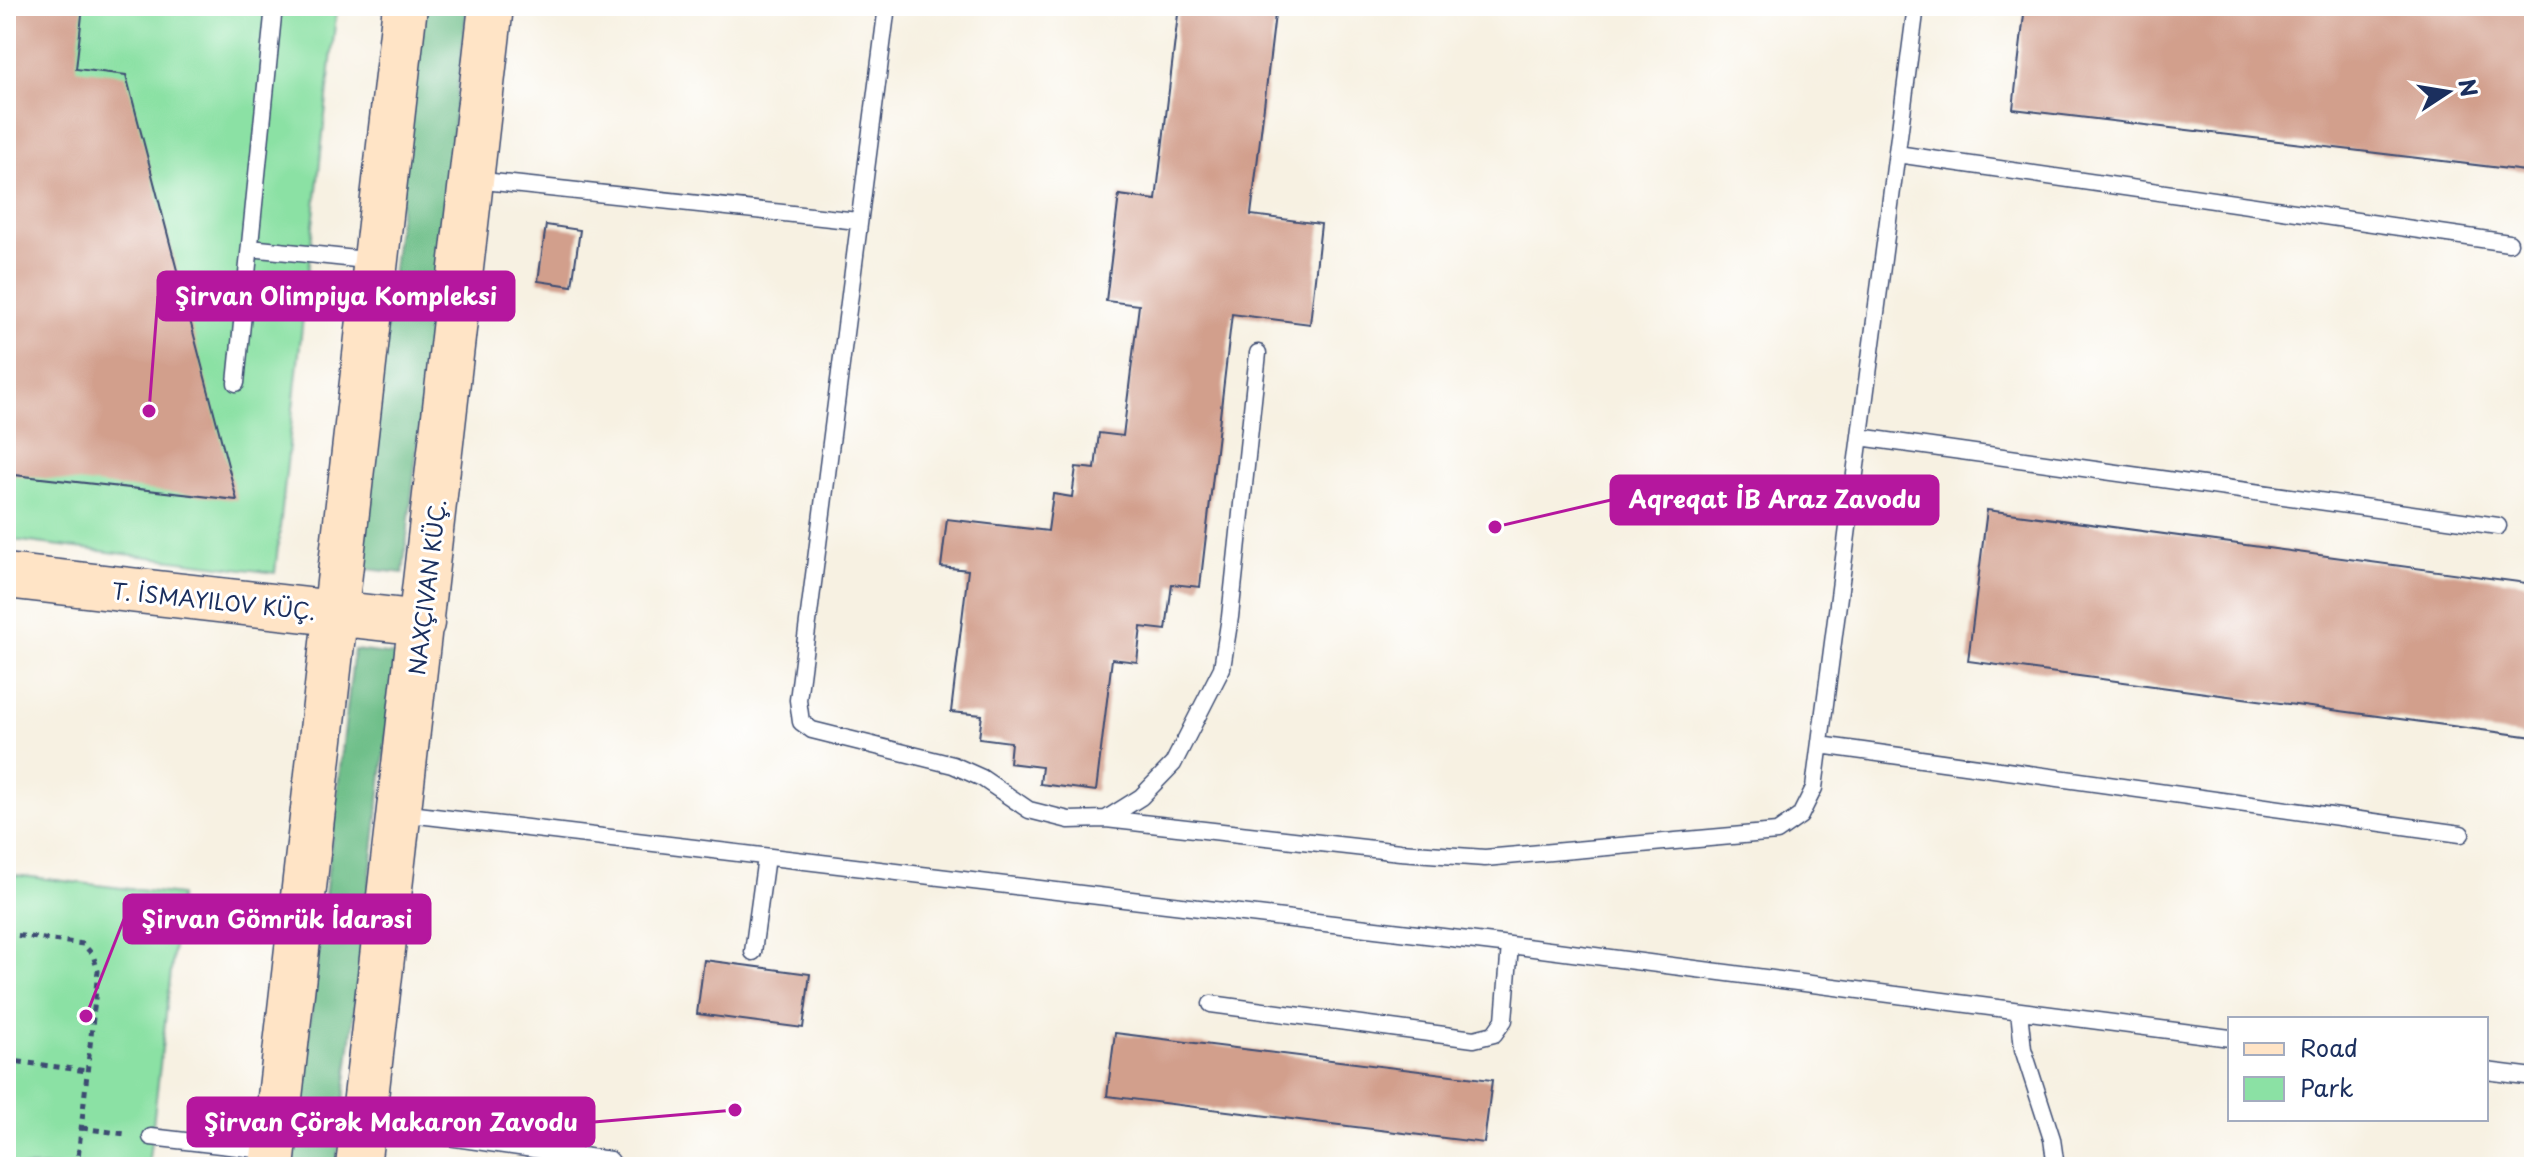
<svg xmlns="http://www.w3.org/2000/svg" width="2540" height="1173" viewBox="0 0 2540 1173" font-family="'Playpen Sans',sans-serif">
	<rect width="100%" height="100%" fill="#fff"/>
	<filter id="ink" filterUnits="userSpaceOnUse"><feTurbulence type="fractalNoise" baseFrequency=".0125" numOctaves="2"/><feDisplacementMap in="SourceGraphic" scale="16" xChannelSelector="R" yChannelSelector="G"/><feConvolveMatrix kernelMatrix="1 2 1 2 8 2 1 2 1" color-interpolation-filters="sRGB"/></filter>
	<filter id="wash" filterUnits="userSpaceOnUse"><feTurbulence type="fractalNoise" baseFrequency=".006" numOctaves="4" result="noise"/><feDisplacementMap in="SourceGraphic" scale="32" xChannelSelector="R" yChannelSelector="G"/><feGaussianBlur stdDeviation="1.8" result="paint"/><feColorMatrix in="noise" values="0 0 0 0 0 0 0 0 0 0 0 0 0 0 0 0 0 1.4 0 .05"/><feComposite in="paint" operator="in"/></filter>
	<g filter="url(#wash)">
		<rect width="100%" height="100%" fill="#f7f1e2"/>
		<!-- green -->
		<path fill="#8be1a4" stroke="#538881" stroke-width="2" d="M6,6h331l-62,567 -269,-34z
			M6,874l174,21 -32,272h-142z"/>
		<!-- forest -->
		<path fill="#70bf8a" stroke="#467774" stroke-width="2" d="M424,6h43l-64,567 -45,-5z
			M354,650l42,5 -60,512h-43z"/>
		<g id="blocks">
			<!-- building -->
			<path fill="#d29f8c" d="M6,6h77l-7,63 50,6 111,425 -231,-26z
				M1179,6h97l-25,209 70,9 -11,100 -78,-10 -32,273 -28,-3 -6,46 -25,-3 -4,35 -25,-3 -16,132 -56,-7 2,-17 -33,-4 2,-21 -32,-4 3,-23 -31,-3 17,-142 -27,-3 6,-48 101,12 5,-37 19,3 4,-30 19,2 4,-36 24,3 16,-131 -33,-4 13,-106 37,5z
				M2025,6h509v166l-521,-63z
				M546,225l34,5 -8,56 -34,-5z
				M1987,510l547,74v153l-566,-76z
				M704,960l106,14 -7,54 -106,-14z
				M1115,1033l377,47 -8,63 -377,-47z"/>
		</g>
	</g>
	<g filter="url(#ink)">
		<use href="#blocks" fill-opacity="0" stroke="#3c4c72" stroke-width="2"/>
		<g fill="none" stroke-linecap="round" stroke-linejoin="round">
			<defs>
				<path id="lane" d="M887,6l-89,694 3,22 11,8 141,35 29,13 47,32 40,10 37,-1 35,-22 32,-33 49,-96 8,-51 28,-264
					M1897,154l612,89
					M474,180l384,41
					M250,248l125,13
					M236,383l38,-377
					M1860,437l638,89
					M1820,745l641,89
					M401,813l1109,132 720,93
					M1106,819l294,33 85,6 292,-26 23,-16 14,-28 102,-782
					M753,952l13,-95
					M1211,1004l263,35 20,-5 10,-14 6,-75
					M2019,1011l4,38 29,90 4,28
					M2486,1071l48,6
					M364,1125l246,35 5,7
					M151,1137l121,14"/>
				<path id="secondary" d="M6,576l416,47
					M272,1167l133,-1161
					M358,1167l133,-1161"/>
			</defs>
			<!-- lane casing -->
			<use href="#lane" stroke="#3c4c72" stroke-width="19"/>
			<!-- secondary casing -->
			<use href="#secondary" stroke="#3c4c72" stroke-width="47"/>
			<!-- path -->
			<path stroke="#3c4c72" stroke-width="5" stroke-dasharray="6 6" stroke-linecap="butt" d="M6,934l77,10 10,11 5,16 -21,196
				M6,1060l81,11
				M82,1128l43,6"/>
			<!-- lane -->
			<use href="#lane" stroke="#fff" stroke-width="16"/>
			<!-- secondary -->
			<use href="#secondary" stroke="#ffe4c6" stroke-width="44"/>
		</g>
	</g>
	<g text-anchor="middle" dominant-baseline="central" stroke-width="6" stroke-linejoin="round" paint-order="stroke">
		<!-- street labels -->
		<g font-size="22" fill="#1b2f5e" stroke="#fff">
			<text transform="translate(426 587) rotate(-83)">NAXÇIVAN KÜÇ.</text>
			<text transform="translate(214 600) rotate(6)">T. İSMAYILOV KÜÇ.</text>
		</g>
	</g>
	<!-- callouts -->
	<path fill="none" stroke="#b5179e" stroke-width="3" d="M149 411L158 296M1495 527L1611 500M86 1016L124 919M735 1110L594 1122"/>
	<g fill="#b5179e" stroke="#fff" stroke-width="3">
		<circle cx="149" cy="411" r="8"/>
		<circle cx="1495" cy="527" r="8"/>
		<circle cx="86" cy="1016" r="8"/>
		<circle cx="735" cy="1110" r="8"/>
	</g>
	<g fill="#b5179e" stroke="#b5179e" stroke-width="3">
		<rect x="158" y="272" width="356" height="48" rx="8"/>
		<rect x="1611" y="476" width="327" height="48" rx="8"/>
		<rect x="124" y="895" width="306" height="48" rx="8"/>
		<rect x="188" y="1098" width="406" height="48" rx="8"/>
	</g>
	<g font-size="24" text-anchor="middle" font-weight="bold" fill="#fff">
		<text x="336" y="305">Şirvan Olimpiya Kompleksi</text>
		<text x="1775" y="508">Aqreqat İB Araz Zavodu</text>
		<text x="277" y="928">Şirvan Gömrük İdarəsi</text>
		<text x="391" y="1131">Şirvan Çörək Makaron Zavodu</text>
	</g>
	<!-- margin -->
	<rect width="2540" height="1173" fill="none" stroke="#fff" stroke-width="32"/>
	<!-- legend -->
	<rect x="2228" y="1017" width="260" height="104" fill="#ffffff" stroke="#a4acbf" stroke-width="2"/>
	<rect x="2244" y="1043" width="40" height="12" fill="#ffe4c6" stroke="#a4acbf" stroke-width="2"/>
	<text x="2300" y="1057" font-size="24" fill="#1b2f5e">Road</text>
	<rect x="2244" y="1077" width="40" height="24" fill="#8be1a4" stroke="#a4acbf" stroke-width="2"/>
	<text x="2300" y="1097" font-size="24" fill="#1b2f5e">Park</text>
	<!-- north arrow -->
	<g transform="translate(2448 92) rotate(78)" stroke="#ffffff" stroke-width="6" paint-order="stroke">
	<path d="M0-6L14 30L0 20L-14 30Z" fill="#1b2f5e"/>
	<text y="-12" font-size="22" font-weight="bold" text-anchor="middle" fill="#1b2f5e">N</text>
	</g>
</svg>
